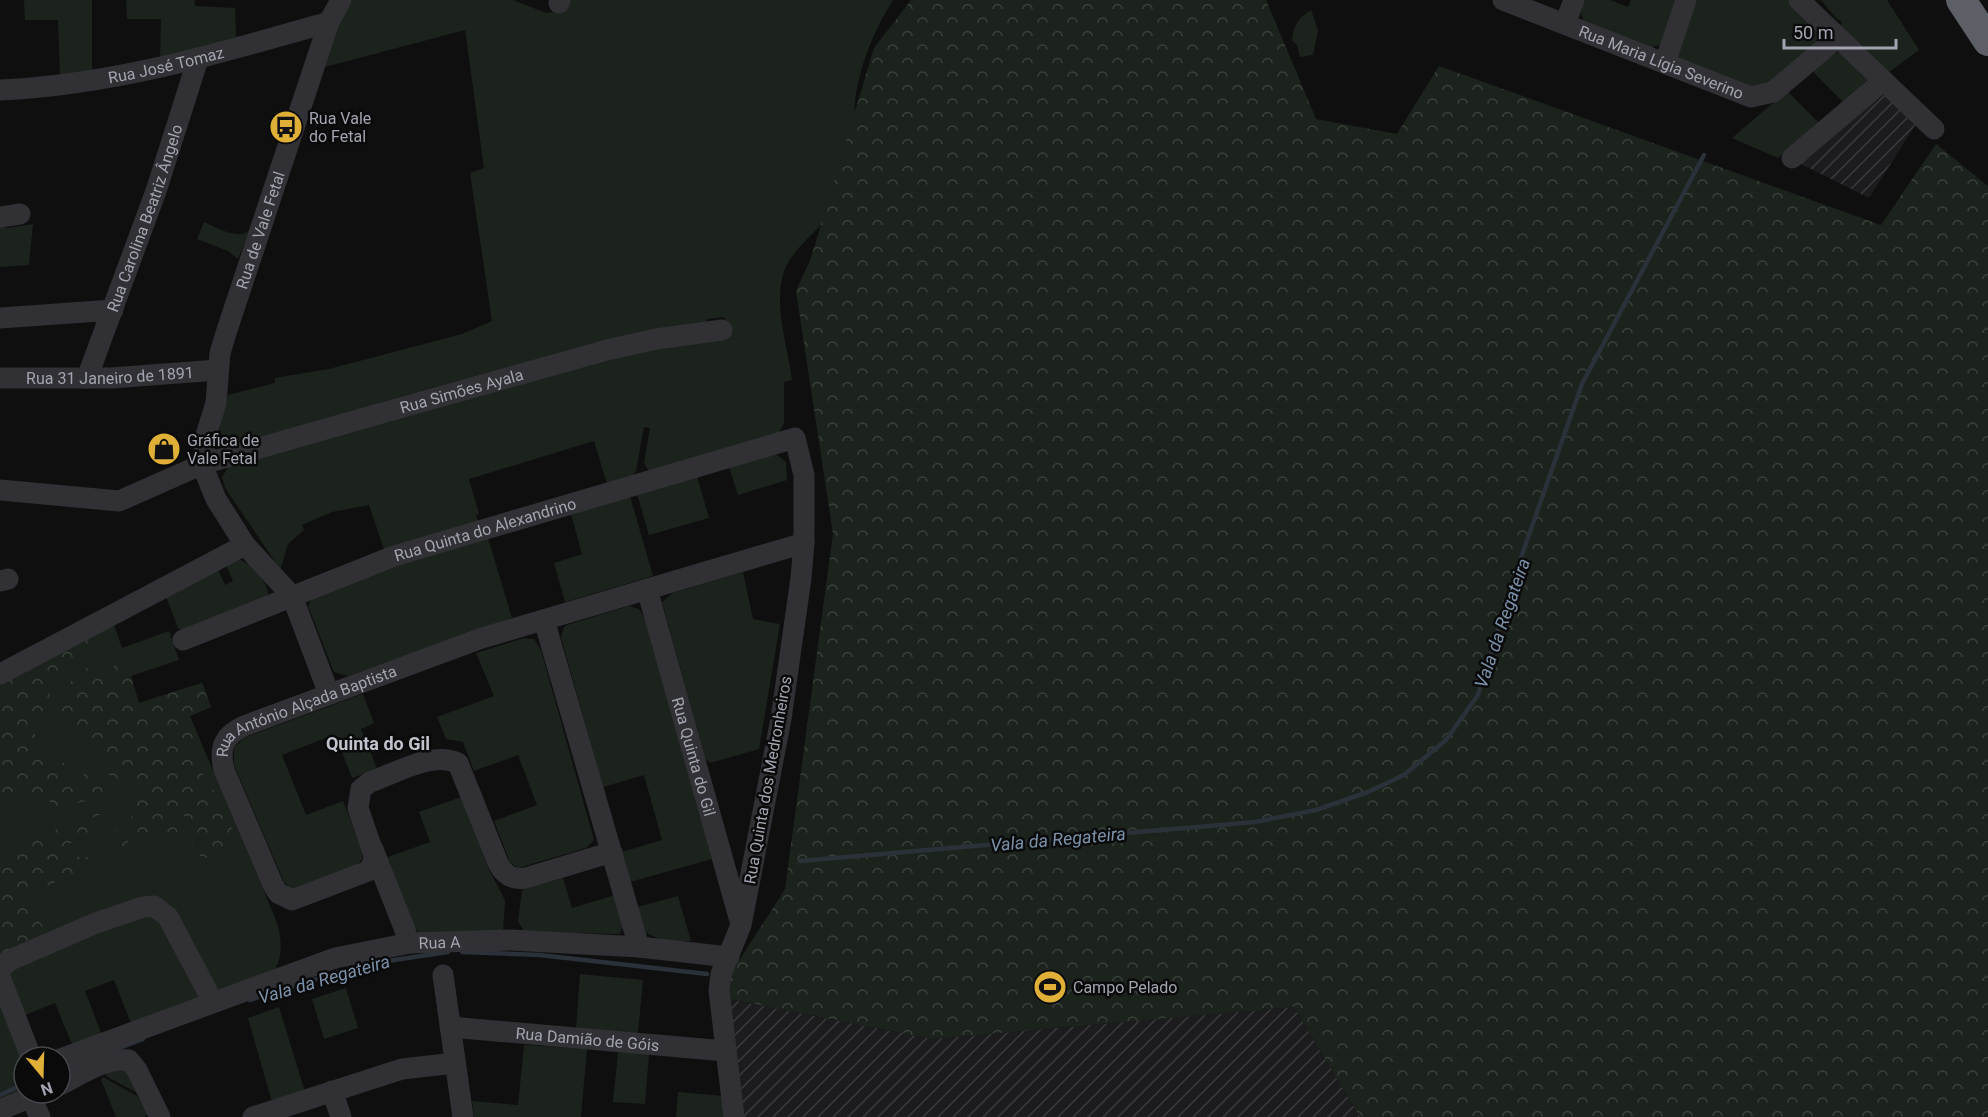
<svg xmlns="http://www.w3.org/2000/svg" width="1988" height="1117" viewBox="0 0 1988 1117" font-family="Roboto,sans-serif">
	<defs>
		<pattern id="industrial-furrows" width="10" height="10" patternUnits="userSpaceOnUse" patternTransform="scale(1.5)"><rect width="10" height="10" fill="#1c1b1d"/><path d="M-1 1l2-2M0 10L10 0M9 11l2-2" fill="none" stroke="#3a393b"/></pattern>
		<pattern id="forest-crowns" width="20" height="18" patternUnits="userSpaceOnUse" patternTransform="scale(1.5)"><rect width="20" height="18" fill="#1c231d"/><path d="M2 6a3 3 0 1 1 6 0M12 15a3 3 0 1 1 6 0" fill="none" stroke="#3a403b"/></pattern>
	</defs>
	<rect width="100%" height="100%" fill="#0f0f10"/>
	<!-- industrial -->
	<path fill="url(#industrial-furrows)" d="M1885,94l31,30 -47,74 -72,-36z
		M722,998l210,41 362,-32 66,110h-632z"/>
	<!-- green -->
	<path fill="#1c231d" d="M24,0h68v71l-32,4 -2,-55h-33z
		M126,0h68l1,6 40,2 1,31 -76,21 1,-41h-34z
		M347,0h166l33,13 14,-2 8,-11h325c-18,29 -31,59 -37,93 -2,11 -1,22 -2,32 -1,16 -10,63 -17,77 -13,28 -49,46 -55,77 -7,32 6,69 10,101l-8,2v41l-5,10 -127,38 -4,-1 -4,-7 6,-35 -6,-1 -8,44 -4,6 -25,7 -13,-43 -125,38 10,35 -3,1 2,7 -94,27 -15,-44 -37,7 -30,13 2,5 -16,14 -7,24 -5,-5 -51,-75 -3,-11 7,-11 377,-108 121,-28 -1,-10 -3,-3 -16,2 -2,5 -111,19 -216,60 1,4 -141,36 -14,-3 -5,-12 9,-33 47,-12v-5l54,-9 133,-35 30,-13 -22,-148 14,-5 -19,-138 -140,37z
		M1583,0h27l18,7 3,-7h47l-17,45 -14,3 -64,-28 -2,-6z
		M1692,0h98l30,33v6l-50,46 -14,6 -77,-32 -3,-6z
		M1821,0h66l32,50 -30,22 -49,-46 2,-4 -6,-4z
		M1311,10l7,20 -5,25 -13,2 -3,-12 -5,-4c1,-15 6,-23 19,-31z
		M1834,53h7l27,26 -24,24 -32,-32z
		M1787,91l32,32 -41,35 -46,-20z
		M204,222c12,5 36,20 46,7l-12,30 -10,-8 -31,-12z
		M0,224l7,4 26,-4 -4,41 -29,2z
		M776,454l10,8 1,18 -49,15 -9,-28z
		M697,476l12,42 -60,17 -12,-41z
		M630,496l23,80 -88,26 -11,-39 28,-9 -11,-40z
		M488,538l24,80 -164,58 -14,-4 -24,-61 -2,-5 4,-8 80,-32z
		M241,560c11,5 28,23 27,35l-84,36 -6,-3 -13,-34 52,-27 8,18 8,-4 -8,-18z
		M743,572l10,47 27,5 -21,125 -49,14 -5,-5 -43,-156 11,-9z
		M629,606l10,3 6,10 67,240 -82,23 -8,-30 40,-12 -18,-65 -41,12 -42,-150 3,-10 6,-3z
		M113,622l9,26 47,-17 10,29 -48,16 8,27 63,-20 9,24 -21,9 86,204c6,18 8,38 -4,54l-140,52 -18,-46 -29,11 18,47 -29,11 -19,-46 -32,13 -23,-33v-302z
		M524,638l10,1 7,11 53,190 -8,8 -68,20 -8,-6 -16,-41 43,-16 -19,-50 -44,16 -11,-29 -17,-3 -9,-22 57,-21 -18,-43z
		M363,694l11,29 -13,6 16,40 -25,9 -16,-41 -13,2 -41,16 24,60 37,-14 20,51 -1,7 -5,6 -65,24 -8,-7 -50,-117v-18l10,-9z
		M461,797l28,73 16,30 -2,33 -82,2 -11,-14 -22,-64 42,-15 -11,-30z
		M563,878l9,30 43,-13 8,30 -3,9 -96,-2 -6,-11 4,-31z
		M678,896l13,45 -24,1 -21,-9 -9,-26z
		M580,974l63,6 -5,53 -62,-4z
		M346,988l12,40 -34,11 -12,-40z
		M0,997l24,60v36l-24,9z
		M279,1007l26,85 -33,10 -24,-84z
		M524,1045l63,4 -6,68h-107l-2,-16 46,4z
		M618,1052l31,2 -4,50 -32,-2z
		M125,1068l14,26 -33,-18 2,-4z
		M103,1077l34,19 12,18 -5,3h-28l-15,-37z
		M678,1092l45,4v21h-47z"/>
	<!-- forest -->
	<path fill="url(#forest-crowns)" d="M911,0h355l50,119 81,15 42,-68 442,159 55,-81 52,42v931h-628l-66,-110 -362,32 -209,-41v-12l62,-97 48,-355 -37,-243 15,-33 63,-210z
		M100,629l2,9 -9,11 -1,10 -16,7 -9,-3 -2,11 -9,5 -8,12 3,8 -5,14 -13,1 3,9 -2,10 7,8 -2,14 13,2 18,9 5,14 7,-2 3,-6 14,-2 4,13 -1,13 -41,12 -10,-3 -3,-10 -11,7 -15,-4 -10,6 -12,-8v-14l30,-13 -8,-7 -15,6 -7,-3v-19l4,-6 -4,-3v-56z
		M97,663l11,11 8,-11 11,2 12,38 63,-20 9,24 -21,9 7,17 -2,17 4,19 19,27 6,3 7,16 -1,9 4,10 -2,13 -15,4 -5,7 -11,-1 -9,-11 3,-12 -5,-5 -5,-13 -7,-2 -1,18 -11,7 -5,-4 1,-14 -7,-3 -4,15 -15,-1 -7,-23 7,-14 9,-6 -10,-13 -11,12 -14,-12 -9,-17 -8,-1c-7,-15 -20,-19 -27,-30 -5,-8 -4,-14 -12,-22l23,-33z
		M102,803c18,7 28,30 26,49l-9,3 -8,-3 -2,-10 11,-4 -11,-27 -25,10 7,18 -6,5 -14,-1 -11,12 7,7 10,-5h10l5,9 -63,28 17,41 -46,22v-102l15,-5 1,-11 22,-9 7,5c22,-10 33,-24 57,-32z"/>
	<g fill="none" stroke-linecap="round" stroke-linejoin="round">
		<!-- stream -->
		<path stroke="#2a3138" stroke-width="4.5" d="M800,861l455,-39 61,-12 52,-18 36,-17 42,-35 32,-45 39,-126 65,-185 122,-229
			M462,952l78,3 167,19
			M250,1000l111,-35 87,-13
			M112,1051l31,-12
			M60,1070l21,-8
			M0,1095l24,-11"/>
		<!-- minor -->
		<g stroke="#313135" stroke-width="21">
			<path id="s1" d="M1503,0l248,97 22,-5 65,-55"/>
			<path d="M1799,0l135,129"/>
			<path d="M559,3l1,-3"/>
			<path d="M1565,24l9,-24"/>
			<path d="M1665,63l21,-63"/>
			<path id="s2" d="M0,90c113,-5 221,-37 329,-68"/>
			<path d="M1792,158l91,-77"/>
			<path d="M0,217l20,-3"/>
			<path d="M0,318l113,-8"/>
			<path id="s3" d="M0,378h111l107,-8"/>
			<path id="s4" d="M87,378l69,-187 42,-132"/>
			<path id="s5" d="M0,490l119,11 84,-37 193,-55 211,-59 49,-11 66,-9"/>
			<path d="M0,581l8,-2"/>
			<path id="s6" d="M647,589l93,332"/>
			<path d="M544,620l95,327"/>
			<path id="s7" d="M183,640l211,-84 401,-118 9,37v68l-3,35 -20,141 -40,206 -20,49 -2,16 15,127"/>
			<path d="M0,674l245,-129"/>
			<path id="s8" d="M329,694l-37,-98 -47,-51 -29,-46 -11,-27 -2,-8 3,-29 10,-32 4,-50 7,-23 102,-308 12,-22"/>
			<path d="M373,849l37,94"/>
			<path id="s9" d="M612,852l-86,26c-14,2 -22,-3 -28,-15l-40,-100c-27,-12 -61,10 -88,19l-9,7 -3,19 16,47 -1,8 -5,8 -76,29 -14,-7 -5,-8 -49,-115c-5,-23 -1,-34 20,-44l238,-88 322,-95"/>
			<path d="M0,970l8,-9 88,-38 47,-16 11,-1 14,11 45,85"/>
			<path d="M443,975l20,142"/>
			<path d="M0,977l31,80"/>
			<path id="s10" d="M450,1027l276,24"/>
			<path id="s11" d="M60,1059l275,-101 75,-15 101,-3 128,7 90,10"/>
			<path d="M60,1085c20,-10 47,-28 69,-25l8,10 23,47"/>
			<path d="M332,1091l9,26"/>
			<path d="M31,1098l9,19"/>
			<path d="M0,1110l41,-17"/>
			<path d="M253,1117l149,-48 53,-6"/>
		</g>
		<!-- highway -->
		<path stroke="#5d5f66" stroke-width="30" d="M1961,0l27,41"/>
	</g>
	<!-- icons -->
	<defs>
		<symbol id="bus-disc" viewBox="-11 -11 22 22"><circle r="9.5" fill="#e0af37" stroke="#0a0a0b"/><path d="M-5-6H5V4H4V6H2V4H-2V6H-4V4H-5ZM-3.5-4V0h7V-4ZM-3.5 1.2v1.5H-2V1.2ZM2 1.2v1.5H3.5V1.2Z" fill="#111"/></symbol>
		<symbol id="shop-disc" viewBox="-11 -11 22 22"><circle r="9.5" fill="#e0af37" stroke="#0a0a0b"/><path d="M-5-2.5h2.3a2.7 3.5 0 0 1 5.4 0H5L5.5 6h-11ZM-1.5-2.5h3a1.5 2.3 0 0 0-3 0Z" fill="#111"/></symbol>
		<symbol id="stadium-disc" viewBox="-11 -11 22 22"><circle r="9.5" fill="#e0af37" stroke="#0a0a0b"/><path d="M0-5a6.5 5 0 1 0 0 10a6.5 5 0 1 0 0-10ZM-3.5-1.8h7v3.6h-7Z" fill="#111"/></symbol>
	</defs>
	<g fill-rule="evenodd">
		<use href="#bus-disc" x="267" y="108" width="38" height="38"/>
		<use href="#shop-disc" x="145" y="430" width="38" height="38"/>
		<use href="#stadium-disc" x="1031" y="968" width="38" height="38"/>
	</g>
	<g text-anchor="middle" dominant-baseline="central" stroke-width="5" stroke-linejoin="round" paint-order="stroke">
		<!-- street labels -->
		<g font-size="16" fill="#a2a5b0" stroke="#0a0a0b">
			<text stroke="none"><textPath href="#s1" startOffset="170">Rua Maria Lígia Severino</textPath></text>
			<text stroke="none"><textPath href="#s2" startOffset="168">Rua José Tomaz</textPath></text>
			<text stroke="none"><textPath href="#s4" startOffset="170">Rua Carolina Beatriz Ângelo</textPath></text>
			<text stroke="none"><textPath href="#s8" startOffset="508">Rua de Vale Fetal</textPath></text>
			<text stroke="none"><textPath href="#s3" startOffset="110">Rua 31 Janeiro de 1891</textPath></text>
			<text stroke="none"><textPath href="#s5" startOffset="480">Rua Simões Ayala</textPath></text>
			<text stroke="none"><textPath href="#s7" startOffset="322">Rua Quinta do Alexandrino</textPath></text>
			<text stroke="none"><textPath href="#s9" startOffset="768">Rua António Alçada Baptista</textPath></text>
			<text stroke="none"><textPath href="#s6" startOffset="174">Rua Quinta do Gil</textPath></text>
			<text transform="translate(768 780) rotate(-80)">Rua Quinta dos Medronheiros</text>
			<text stroke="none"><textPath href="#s11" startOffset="399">Rua A</textPath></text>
			<text stroke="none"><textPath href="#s10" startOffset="138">Rua Damião de Góis</textPath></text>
		</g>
		<!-- poi labels -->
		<g font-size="16" fill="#a2a5b0" stroke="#0a0a0b" text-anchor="start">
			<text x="309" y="118">Rua Vale<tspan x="309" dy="18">do Fetal</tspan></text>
			<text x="187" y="440">Gráfica de<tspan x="187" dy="18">Vale Fetal</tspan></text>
			<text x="1073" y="987">Campo Pelado</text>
		</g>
		<!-- water labels -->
		<g font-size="18" font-style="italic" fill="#7b91a9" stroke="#0a0a0b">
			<text transform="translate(1502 623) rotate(-71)">Vala da Regateira</text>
			<text transform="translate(1058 839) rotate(-5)">Vala da Regateira</text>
			<text transform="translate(324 979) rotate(-16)">Vala da Regateira</text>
		</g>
		<!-- neighbourhood labels -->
		<g font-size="18" font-weight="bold" fill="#c2c4cd" stroke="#0a0a0b">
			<text x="378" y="743">Quinta do Gil</text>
		</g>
	</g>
	<!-- north arrow -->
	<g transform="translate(42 1075) rotate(161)"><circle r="28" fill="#0a0a0b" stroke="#47484d" stroke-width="1.5"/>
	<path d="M0-4.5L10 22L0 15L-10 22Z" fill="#e0af37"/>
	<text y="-9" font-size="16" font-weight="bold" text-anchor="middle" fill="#a2a5b0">N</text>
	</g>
	<!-- scale -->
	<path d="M1784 39v9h112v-9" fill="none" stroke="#a2a5b0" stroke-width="3"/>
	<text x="1793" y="39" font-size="18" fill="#a2a5b0" stroke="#0a0a0b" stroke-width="4.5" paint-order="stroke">50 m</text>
</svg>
